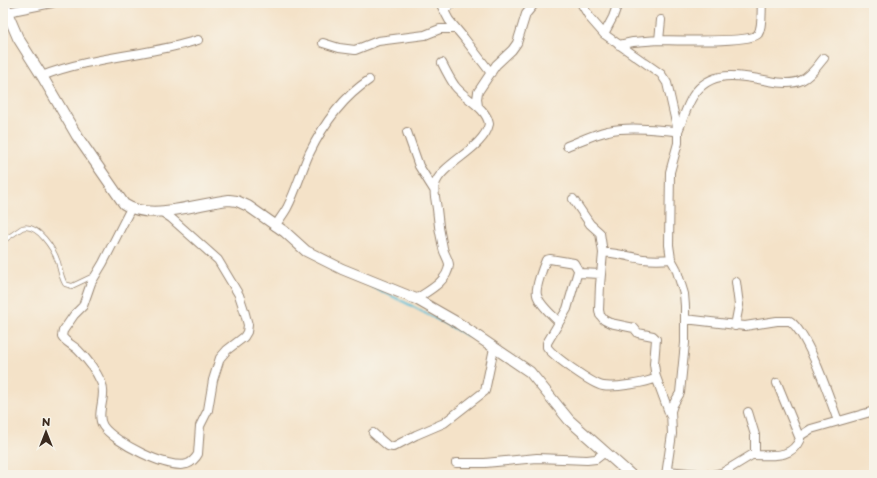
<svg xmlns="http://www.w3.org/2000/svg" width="877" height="478" viewBox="0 0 877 478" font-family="'Playpen Sans',sans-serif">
	<rect width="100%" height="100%" fill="#f7f3e8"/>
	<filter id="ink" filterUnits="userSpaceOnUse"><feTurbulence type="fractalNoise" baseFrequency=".025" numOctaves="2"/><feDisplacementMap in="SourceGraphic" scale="8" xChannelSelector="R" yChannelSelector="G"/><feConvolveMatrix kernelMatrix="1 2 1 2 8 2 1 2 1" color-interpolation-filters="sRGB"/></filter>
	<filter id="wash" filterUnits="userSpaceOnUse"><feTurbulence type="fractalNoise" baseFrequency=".012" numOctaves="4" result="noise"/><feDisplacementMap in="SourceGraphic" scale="16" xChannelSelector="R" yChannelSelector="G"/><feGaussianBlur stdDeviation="0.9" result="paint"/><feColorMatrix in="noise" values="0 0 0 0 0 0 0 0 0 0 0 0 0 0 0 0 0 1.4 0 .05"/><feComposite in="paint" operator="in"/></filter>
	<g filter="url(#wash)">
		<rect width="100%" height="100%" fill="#f4e2c8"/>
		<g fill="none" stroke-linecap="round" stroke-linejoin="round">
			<!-- stream -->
			<path stroke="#5cc0da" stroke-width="2" d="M371,286l37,18 62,33"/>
		</g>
	</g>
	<g filter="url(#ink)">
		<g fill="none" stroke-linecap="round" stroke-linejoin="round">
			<defs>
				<path id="service" d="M3,241l19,-13c16,-5 32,22 36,34 2,7 3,15 7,22l7,2 21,-10"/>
				<path id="minor" d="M440,3l9,17 15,18 27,35
					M581,3l9,15 14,16
					M618,3l-5,14 -9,17 57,40 6,9 11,48v12l-8,29 -1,73 2,14 5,9 8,26 1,12v37l-5,50 -7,12 -2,6 1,23 -6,41
					M444,10l9,-7
					M7,12l45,-9
					M659,40c15,0 92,3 99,-6 5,-8 3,-22 4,-31
					M323,43l16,5 16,2 23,-9 47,-6 15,-6h15
					M619,45l14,-3 26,-2 2,-20
					M42,76c51,-20 105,-20 156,-36
					M478,106l-1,-7 1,-7 18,-27 16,-15 5,-7 9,-29 9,-11
					M407,132l12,34 15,24
					M567,146c13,-5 27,-12 41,-15 21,-5 48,-1 70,0 5,-11 8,-24 15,-35 18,-28 49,-20 76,-15 10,2 23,4 33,-1 10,-5 15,-14 22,-22
					M573,199l17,25 10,9 3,20
					M131,208l-28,55 -12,20 -8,23 -9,9 -11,16 -1,5c3,6 11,9 16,14 8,8 18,21 23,32 7,14 -6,31 2,44 11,16 65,44 84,38 4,-1 9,-6 11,-10l2,-28 8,-16 5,-30 7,-22 7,-8 17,-13 3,-5 1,-7 -4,-15 -5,-15 -21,-35 -47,-42 -9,-6
					M275,226c4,-6 8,-11 12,-18 9,-17 14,-36 22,-54 14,-29 33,-56 60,-74
					M578,271l-11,38 -20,34v4c6,9 45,37 56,39 11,2 44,-3 53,-8l-2,-14 2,-25 -3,-3 -15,-3 -4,-5 -24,-5 -6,-3 -4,-5 -1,-5 1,-25 3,-32c5,-2 32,5 40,6 9,1 19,1 28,0
					M416,299c12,-8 32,-18 33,-34 0,-5 -5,-11 -6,-17 -3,-13 -5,-26 -6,-39 -1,-8 -4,-17 -2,-24 5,-21 49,-36 54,-61 -3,-17 -24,-25 -34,-38 -5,-7 -9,-15 -13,-23
					M685,319l60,7 32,-5h13c19,14 39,76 48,100
					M559,322c-6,-6 -20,-18 -22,-27 -2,-7 6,-28 9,-35l4,-1 24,4 6,10 21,1
					M735,326l4,-21 -3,-23
					M656,377l14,38
					M373,433l15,13 5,1 23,-12 28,-12 41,-32 9,-43
					M800,436l11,-7 63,-18
					M754,455c19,0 37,4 46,-16l-23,-56
					M456,463h29l52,-5 50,2 9,-1 9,-7
					M667,471l42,4
					M713,475l9,-2 33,-20v-18l-7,-23"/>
				<path id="tertiary" d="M3,3l15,35 24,38 35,60 47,68c26,18 75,-1 105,-4l8,1 11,5 37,26 21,19 36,18 74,30 42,24 72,49 39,48 62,55"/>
			</defs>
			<!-- service casing -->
			<use href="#service" stroke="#988673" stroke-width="5.5"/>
			<!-- minor casing -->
			<use href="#minor" stroke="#988673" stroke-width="10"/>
			<!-- tertiary casing -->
			<use href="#tertiary" stroke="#988673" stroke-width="12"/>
			<!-- service -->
			<use href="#service" stroke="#fff" stroke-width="4"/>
			<!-- minor -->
			<use href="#minor" stroke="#fff" stroke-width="8"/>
			<!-- tertiary -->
			<use href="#tertiary" stroke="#fff" stroke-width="10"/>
		</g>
	</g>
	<!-- margin -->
	<rect width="877" height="478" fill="none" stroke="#f7f3e8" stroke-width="16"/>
	<!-- north arrow -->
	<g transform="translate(46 432)" stroke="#f7f3e8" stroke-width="3" paint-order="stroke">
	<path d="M0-3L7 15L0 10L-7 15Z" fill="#3b2a1e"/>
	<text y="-6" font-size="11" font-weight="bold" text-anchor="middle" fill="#3b2a1e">N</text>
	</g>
</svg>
